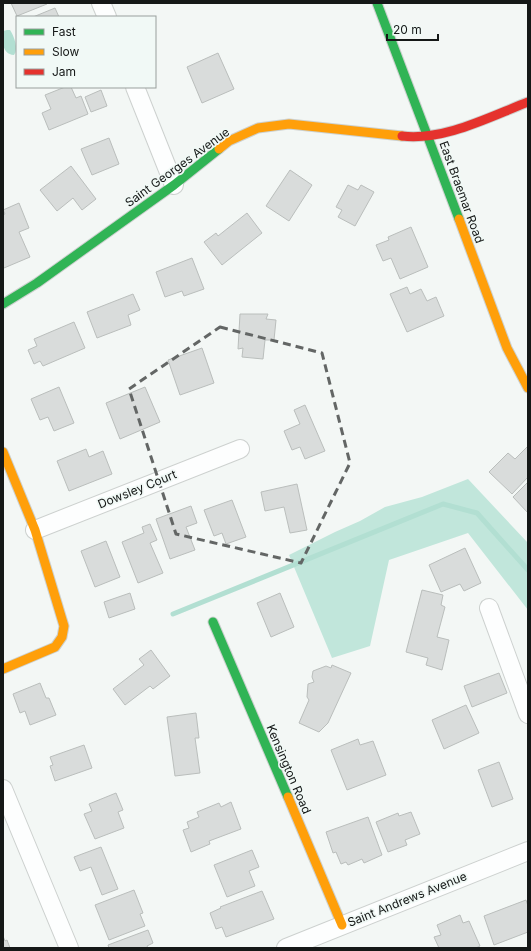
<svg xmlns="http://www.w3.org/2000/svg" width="531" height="951" font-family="Inter,sans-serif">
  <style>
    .forest { fill: #c1e6db }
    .water { fill: #b2dfd2 }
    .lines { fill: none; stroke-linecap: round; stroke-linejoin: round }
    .stream { stroke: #b2dfd2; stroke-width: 5 }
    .building { fill: #d9dcdb; stroke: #babebc }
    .street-casing { stroke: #cdd1cf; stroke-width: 20 }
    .fast-casing { stroke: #cdd1cf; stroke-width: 11 }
    .slow-casing { stroke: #cdd1cf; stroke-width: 11 }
    .jam-casing { stroke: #cdd1cf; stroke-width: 11 }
    .street { stroke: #fdfefe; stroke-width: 18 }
    .fast { stroke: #30b455; stroke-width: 9 }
    .slow { stroke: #ff9f0a; stroke-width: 9 }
    .jam { stroke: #e5322d; stroke-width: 9 }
    .marked { fill: none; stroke: #636665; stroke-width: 3; stroke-dasharray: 8 5; stroke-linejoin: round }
    .labels { text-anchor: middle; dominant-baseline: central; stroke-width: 3.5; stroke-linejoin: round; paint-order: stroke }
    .street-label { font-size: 12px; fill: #151817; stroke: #f1f9f6 }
  </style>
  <rect width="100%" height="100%" fill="#f3f7f5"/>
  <path class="forest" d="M468,479l60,64v67l-60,-77 -79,27 -19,86 -38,12 -43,-103 46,-23 25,-11 25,-14 37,-10z"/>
  <path class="water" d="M7,30h3c4,6 9,19 4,25 -13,-1 -11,-15 -11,-24z"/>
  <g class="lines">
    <path class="stream" d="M173,614l270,-110 34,9 51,57"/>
  </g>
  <g class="building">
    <path d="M11,3h36v1l-30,12z"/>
    <path d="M55,8l4,9h-26z"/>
    <path d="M218,53l16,36 -32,14 -15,-36z"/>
    <path d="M65,87h6l5,11 5,-2 7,18 -39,16 -7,-17 9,-4 -6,-14z"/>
    <path d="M101,90l6,16 -16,6 -6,-15z"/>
    <path d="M109,138l10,26 -27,11 -11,-26z"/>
    <path d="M71,166l25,33 -14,11 -9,-12 -16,13 -17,-21z"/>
    <path d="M290,170l22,15 -23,36 -23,-15z"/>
    <path d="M348,185l10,5 3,-5 13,7 -19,34 -17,-9 4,-7 -6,-3z"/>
    <path d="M19,203l10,25 -10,4 11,25 -26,11 -1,-3v-50l2,-1 -2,-4z"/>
    <path d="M247,213l15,20 -40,32 -18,-23 12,-9 2,3z"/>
    <path d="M411,227l17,40 -28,12 -9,-21 -8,3 -7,-16 13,-5 -1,-3z"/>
    <path d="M192,258l12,31 -20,7 -2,-5 -17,6 -9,-25z"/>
    <path d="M407,287l3,7 11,-5 6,12 9,-4 8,19 -37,16 -17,-38z"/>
    <path d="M133,294l7,16 -12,5 3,10 -34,13 -10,-26z"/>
    <path d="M240,314h28l-2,5 10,1 -2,20h-9l-2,19 -21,-2 1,-9 -5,1z"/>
    <path d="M74,322l11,26 -42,18 -3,-5 -6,3 -6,-14 9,-4 -3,-7z"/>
    <path d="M202,348l12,35 -34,12 -12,-35z"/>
    <path d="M59,387l15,36 -20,8 -6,-14 -8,3 -9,-21z"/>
    <path d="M145,387l15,35 -40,17 -14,-36z"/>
    <path d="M305,405l20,46 -20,8 -5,-12 -8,3 -8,-19 16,-7 -6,-14z"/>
    <path d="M528,446v31l-16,17 -23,-22 19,-19 7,6z"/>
    <path d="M86,449l3,8 14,-6 9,23 -43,17 -12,-30z"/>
    <path d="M528,482v31l-15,-16z"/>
    <path d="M297,484l10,46 -17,3 -6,-26 -19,4 -4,-19z"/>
    <path d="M232,500l14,37 -20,7 -4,-11 -8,3 -10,-26z"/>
    <path d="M191,506l6,17 -11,4 9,23 -25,9 -14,-40z"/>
    <path d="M150,524l7,16 -7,3 13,30 -25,10 -16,-41 22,-9 -2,-6z"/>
    <path d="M106,541l14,36 -25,10 -14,-36z"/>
    <path d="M465,548l16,35 -17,8 -4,-7 -19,8 -12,-27z"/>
    <path d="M422,590l21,5 -2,10 4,2 -8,30 12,3 -7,30 -16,-5 2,-7 -22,-6z"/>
    <path d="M130,593l5,16 -26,9 -5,-16z"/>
    <path d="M280,593l14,34 -23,10 -14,-34z"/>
    <path d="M151,650l19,26 -17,13 -3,-3 -25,19 -12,-16 31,-24 -5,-6z"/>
    <path d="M332,665l19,8 -23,50 -9,9 -20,-9 10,-23 -2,-3 1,-13 6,-2 -2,-5 1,-6 13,-5 5,2z"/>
    <path d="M499,673l8,20 -35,14 -8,-21z"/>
    <path d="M40,683l6,15h3l7,17 -26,10 -5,-14 -5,2 -7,-19z"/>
    <path d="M466,705l13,28 -35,16 -12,-29z"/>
    <path d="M196,713l3,25h-4l5,35 -25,3 -8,-59z"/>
    <path d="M358,739l2,6 13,-4 13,34 -39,15 -16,-40z"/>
    <path d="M84,745l8,23 -37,13 -5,-15 3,-1 -3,-8z"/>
    <path d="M499,762l14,37 -21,8 -14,-37z"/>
    <path d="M116,793l7,17 -5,2 6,16 -29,11 -11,-25 8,-3 -3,-7z"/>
    <path d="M231,802l10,27 -32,12 1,3 -19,8 -8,-22 6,-2 -2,-6 12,-5 -2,-5 22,-9 2,4z"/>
    <path d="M411,812l9,22 -15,6 2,5 -19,7 -12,-30 22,-9 1,3z"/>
    <path d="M368,817l14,38 -18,8 -2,-4 -14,6 -2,-3 -5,2 -5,-12 -3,1 -7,-21z"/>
    <path d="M101,847l17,42 -16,6 -11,-28 -11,4 -6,-14z"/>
    <path d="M252,850l7,17 -10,4 6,15 -28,11 -13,-32z"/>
    <path d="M134,890l9,23 -3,1 5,12 -36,14 -14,-35z"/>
    <path d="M262,891l12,28 -48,18 -4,-10 -6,2 -6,-16 11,-5 -1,-1z"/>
    <path d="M526,900l2,6v26l-34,13 -10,-29z"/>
    <path d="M460,915l3,8 6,-2 11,25 -4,2h-37l-5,-11 7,-2 -4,-10z"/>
    <path d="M148,930l5,13 -6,3 1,2h-39l-1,-3z"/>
    <path d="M3,936l2,5 2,-1 3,8h-7z"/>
  </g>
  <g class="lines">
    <defs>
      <g id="street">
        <path d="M101,3l6,14"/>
        <path d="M135,87l39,98"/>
        <path d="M35,530l205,-81"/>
        <path d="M489,608l39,106"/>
        <path d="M3,789l66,159"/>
        <path d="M286,948l242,-97"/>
      </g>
      <g id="fast">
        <path d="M377,3l82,216"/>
        <path d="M3,304l34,-21 137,-98 45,-36"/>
        <path d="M213,622l75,175"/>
      </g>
      <g id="slow">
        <path d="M219,149l10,-8 29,-13 31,-4 113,12"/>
        <path d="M459,219l48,129 21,40"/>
        <path d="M3,452l32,78 29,96 -2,11 -7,10 -52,22"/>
        <path d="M288,797l54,128"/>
      </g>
      <path id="jam" d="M402,136c42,5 87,-19 126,-34"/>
    </defs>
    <use href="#street" class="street-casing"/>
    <use href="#fast" class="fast-casing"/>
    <use href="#slow" class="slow-casing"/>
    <use href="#jam" class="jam-casing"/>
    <use href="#street" class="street"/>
    <use href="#fast" class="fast"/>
    <use href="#slow" class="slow"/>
    <use href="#jam" class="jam"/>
  </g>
  <path class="marked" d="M220,327l102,26 28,110 -49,100 -125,-29 -47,-145z"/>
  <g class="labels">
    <g class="street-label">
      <text transform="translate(177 167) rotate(-36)">Saint Georges Avenue</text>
      <text transform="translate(462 192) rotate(70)">East Braemar Road</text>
      <text transform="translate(137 489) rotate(-22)">Dowsley Court</text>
      <text transform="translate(289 769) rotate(67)">Kensington Road</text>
      <text transform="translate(407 899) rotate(-22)">Saint Andrews Avenue</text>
    </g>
  </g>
  <rect width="531" height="951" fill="none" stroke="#151817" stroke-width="8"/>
  <rect x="16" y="16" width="140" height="72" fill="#f1f9f6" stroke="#999f9d"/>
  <rect x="24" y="29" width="20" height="6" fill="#30b455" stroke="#999f9d"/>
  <text x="52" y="36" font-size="12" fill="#151817">Fast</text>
  <rect x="24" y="49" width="20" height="6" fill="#ff9f0a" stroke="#999f9d"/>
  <text x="52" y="56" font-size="12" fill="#151817">Slow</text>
  <rect x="24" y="69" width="20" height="6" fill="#e5322d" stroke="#999f9d"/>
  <text x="52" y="76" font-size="12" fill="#151817">Jam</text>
  <path d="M387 34v6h51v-6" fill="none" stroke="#151817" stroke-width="2"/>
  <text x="393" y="34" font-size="12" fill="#151817" stroke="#f1f9f6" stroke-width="3" paint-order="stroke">20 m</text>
</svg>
